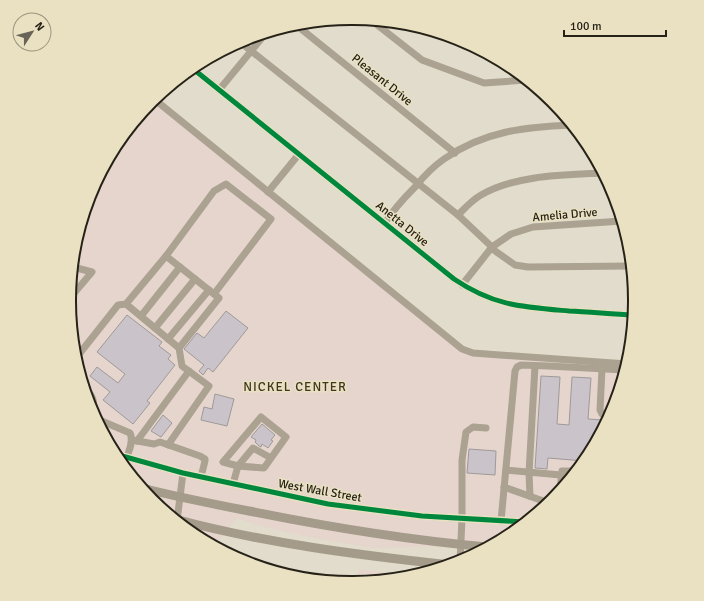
<svg xmlns="http://www.w3.org/2000/svg" width="704" height="601" font-family="Signika,sans-serif">
  <style>
    .commercial { fill: #e6d5cd }
    .building { fill: #cac4ca; stroke: #9e9a98 }
    .lines { fill: none; stroke-linecap: round; stroke-linejoin: round }
    .minor { stroke: #aba292; stroke-width: 7 }
    .major { stroke: #a59b8a; stroke-width: 9 }
    .cycleway-casing { stroke: #eae1c2; stroke-width: 8 }
    .cycleway { stroke: #00873e; stroke-width: 5 }
    .labels { text-anchor: middle; dominant-baseline: central; stroke-width: 3; stroke-linejoin: round; paint-order: stroke }
    .street-label { font-size: 12px; fill: #262217; stroke: #eae1c2 }
    .neighbourhood-label { font-size: 13px; letter-spacing: 1px; fill: #3e361d; stroke: #eae1c2 }
    .rim { fill: none; stroke: #262217; stroke-width: 2 }
  </style>
  <rect width="100%" height="100%" fill="#e1dccb"/>
  <g class="commercial">
    <path d="M153,100l313,253 160,12 -13,44 -26,49 -35,42 -43,36 -19,9 -117,3 -70,-12 -46,-11 -20,-7 -23,28 -19,-11 -43,-35 -35,-43 -26,-49 -16,-53 -5,-55 5,-55 16,-53 26,-49z"/>
    <path d="M359,569l50,7h3l-56,7z"/>
  </g>
  <g class="building">
    <path d="M226,311l22,17 -35,44 -5,-4 -5,7 -4,-4 5,-6 -20,-16 13,-16 7,5z"/>
    <path d="M127,315l35,27 -3,4 12,9 -3,4 7,6 -28,36 3,2 -17,21 -30,-24 7,-8 -20,-16 7,-9 21,16 7,-9 -28,-22z"/>
    <path d="M541,376l19,1 -3,47 12,1 3,-48 19,1 -3,41 16,1v6l-20,35 -36,-3 -1,11 -12,-1z"/>
    <path d="M215,394l19,5 -7,27 -26,-6 3,-13 8,2z"/>
    <path d="M163,415l9,8 -11,14 -10,-6z"/>
    <path d="M262,424l13,11 -4,5 2,1 -5,7 -6,-4 -1,3 -2,-1 -4,-4 1,-2 -5,-3z"/>
    <path d="M469,449l27,2 -1,24 -28,-2z"/>
  </g>
  <g class="lines">
    <g class="minor">
      <path d="M371,20l51,40 62,23 42,-3"/>
      <path d="M295,24l160,129"/>
      <path d="M240,42l218,173 34,32"/>
      <path d="M192,68l262,211c40,27 68,28 115,32 21,1 43,3 64,4"/>
      <path d="M219,90l47,-57"/>
      <path d="M154,99l308,250 11,4 154,11"/>
      <path d="M268,192l31,-38"/>
      <path d="M458,215c7,-7 14,-15 23,-20 34,-20 83,-20 122,-22"/>
      <path d="M385,223c8,-13 20,-26 31,-37 8,-10 18,-20 28,-27 40,-28 81,-32 128,-34"/>
      <path d="M491,248l24,17 13,2 103,-1"/>
      <path d="M166,256l48,-65 12,-7 45,35 -57,75"/>
      <path d="M462,285l30,-38 19,-13 22,-7 89,-6"/>
      <path d="M70,298l22,-26 -19,-5"/>
      <path d="M141,316l39,-49"/>
      <path d="M155,328l40,-49"/>
      <path d="M168,339l41,-49"/>
      <path d="M76,358l42,-53 8,-1 40,-48 53,42 -40,50 -53,-44"/>
      <path d="M602,369l-2,41 2,4 5,2 1,2"/>
      <path d="M84,387c9,8 11,14 9,25"/>
      <path d="M97,419l33,14c4,8 -1,17 -3,24"/>
      <path d="M132,440l22,4 6,-2 40,14 5,3v2l-4,16"/>
      <path d="M137,441l52,-70"/>
      <path d="M168,445l41,-59 -27,-20 -3,-18"/>
      <path d="M115,454l68,19 145,31 94,12 103,6"/>
      <path d="M506,470l55,5"/>
      <path d="M233,484l5,-18 26,2 22,-31 -25,-20 -38,45 15,4 15,-18 18,10"/>
      <path d="M504,487l45,16"/>
      <path d="M560,490l2,-19h14"/>
      <path d="M530,496l-1,-23 6,-107"/>
      <path d="M178,520l11,10"/>
      <path d="M177,521l6,-48"/>
      <path d="M501,521l14,-150 2,-4 4,-2 27,1 77,4"/>
      <path d="M460,562l2,-44v-58l4,-28 7,-5 13,1"/>
    </g>
    <g class="major">
      <path d="M142,488c35,9 71,16 107,23 79,16 159,29 238,36"/>
      <path d="M175,519c89,24 183,36 275,46"/>
    </g>
    <defs>
      <g id="cycleway">
        <path d="M192,68l262,211c40,27 68,28 115,32 21,1 43,3 64,4"/>
        <path d="M115,454l68,19 145,31 94,12 103,6"/>
      </g>
    </defs>
    <use href="#cycleway" class="cycleway-casing"/>
    <use href="#cycleway" class="cycleway"/>
  </g>
  <g class="labels">
    <g class="street-label">
      <text transform="translate(382 80) rotate(39)">Pleasant Drive</text>
      <text transform="translate(565 215) rotate(-5)">Amelia Drive</text>
      <text transform="translate(402 224) rotate(39)">Anetta Drive</text>
      <text transform="translate(320 491) rotate(10)">West Wall Street</text>
    </g>
    <g class="neighbourhood-label">
      <text x="295" y="387">NICKEL CENTER</text>
    </g>
  </g>
  <path d="M0 0H704V601H0ZM351 25H353A275 275 0 0 1 628 300V301A275 275 0 0 1 353 576H351A275 275 0 0 1 76 301V300A275 275 0 0 1 351 25Z" fill="#eae1c2" fill-rule="evenodd"/>
  <path class="rim" d="M351 25H353A275 275 0 0 1 628 300V301A275 275 0 0 1 353 576H351A275 275 0 0 1 76 301V300A275 275 0 0 1 351 25Z"/>
  <g transform="translate(32 32) rotate(54)"><circle r="19" fill="#eae1c2" stroke="#9c957e"/>
  <path d="M0-3L7 15L0 10L-7 15Z" fill="#676356"/>
  <text y="-6" font-size="11" font-weight="bold" text-anchor="middle" fill="#262217">N</text>
  </g>
  <path d="M564 30v6h102v-6" fill="none" stroke="#262217" stroke-width="2"/>
  <text x="570" y="30" font-size="12" fill="#262217" stroke="#eae1c2" stroke-width="3" paint-order="stroke">100 m</text>
</svg>
